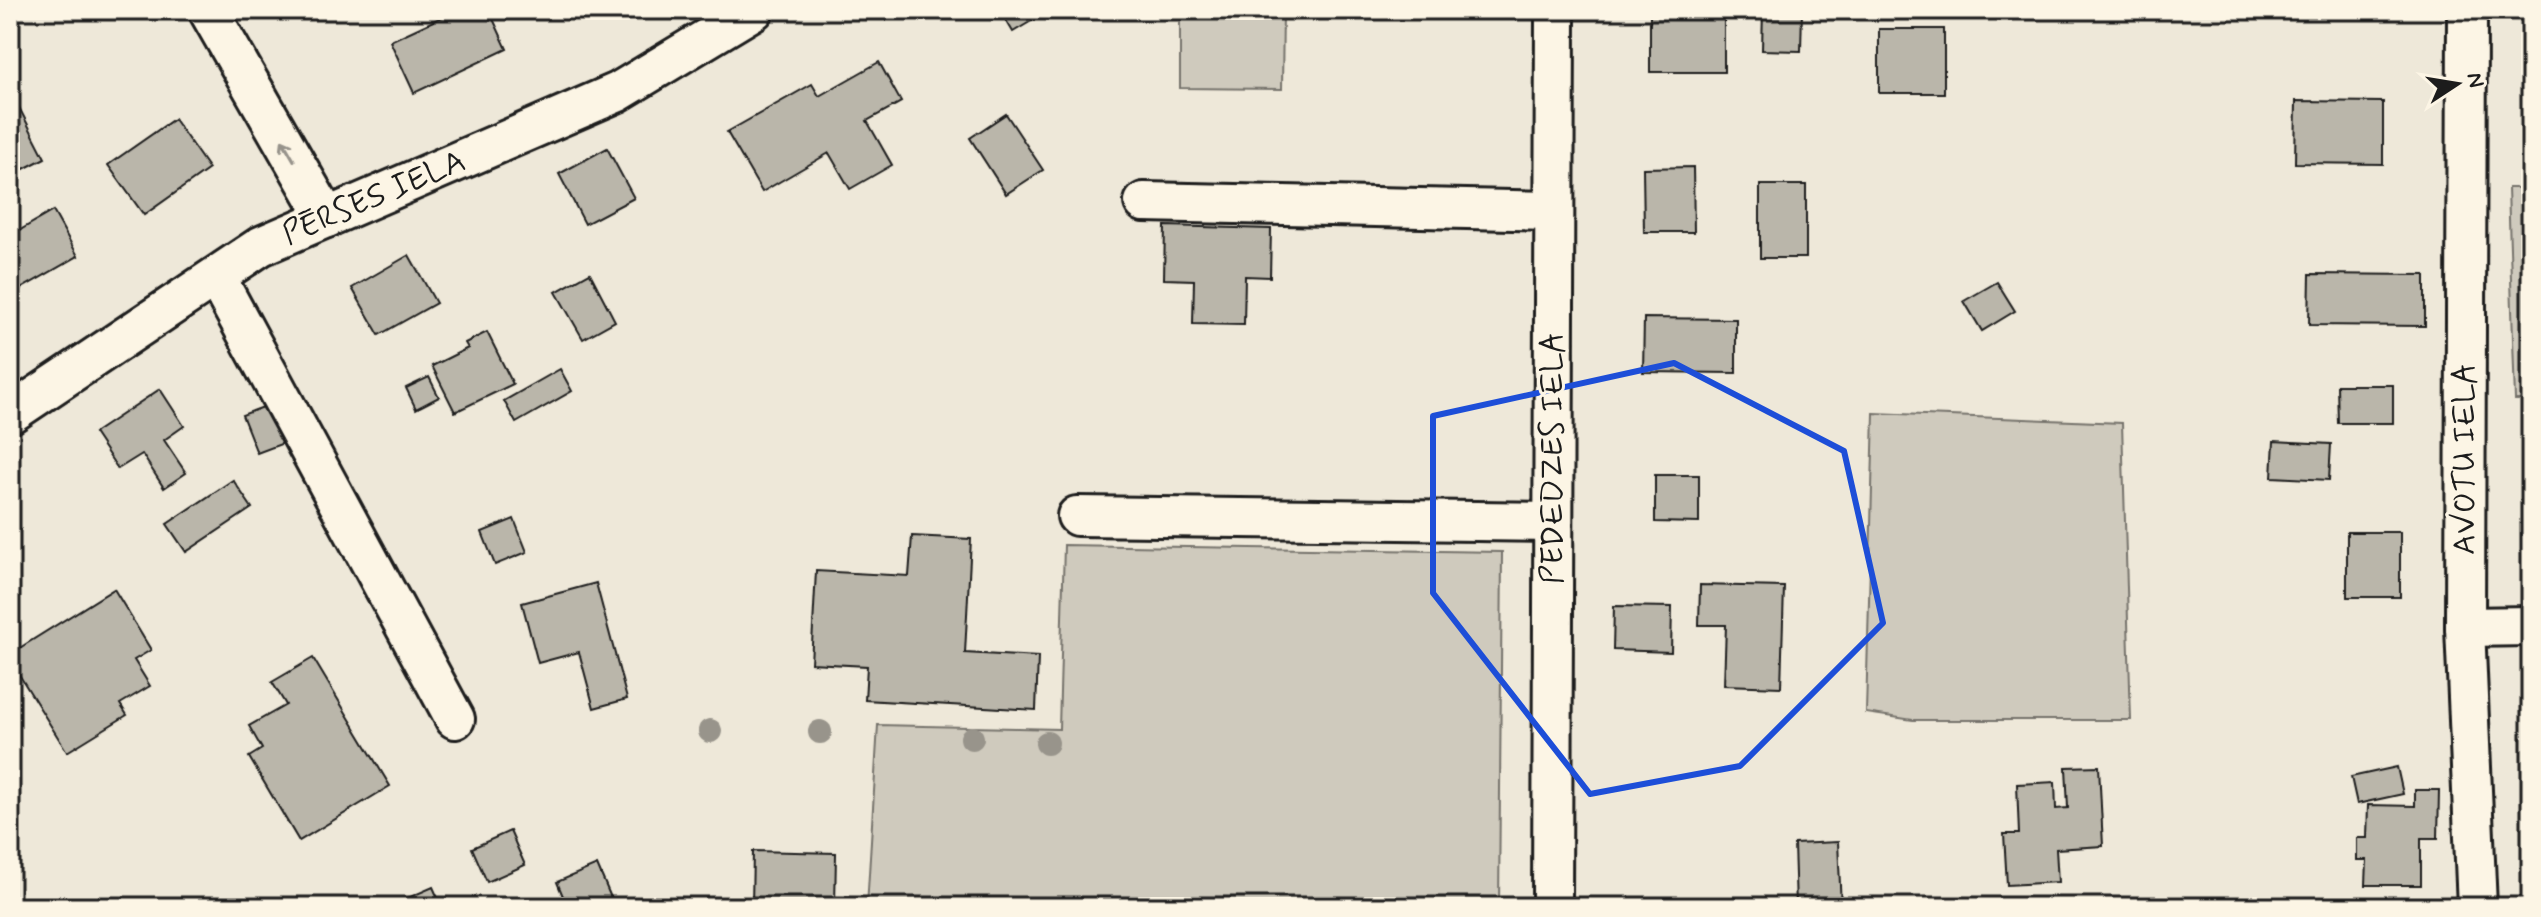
<svg xmlns="http://www.w3.org/2000/svg" width="2541" height="917" font-family="Mynerve,sans-serif">
  <style>
    .green { fill: #cfcabd; stroke: #76736c; stroke-width: 2 }
    .building { fill: #bab6aa; stroke: #1c1c1c; stroke-width: 2 }
    .lines { fill: none; stroke-linecap: round; stroke-linejoin: round }
    .minor-casing { stroke: #1c1c1c; stroke-width: 44 }
    .minor { stroke: #fcf5e5; stroke-width: 38 }
    .tree { fill: #98948b }
    .oneway { stroke: #97938b }
    .marked { fill: none; stroke: #1d4ed8; stroke-width: 6; stroke-linejoin: round }
    .labels { text-anchor: middle; dominant-baseline: central; stroke-width: 6; stroke-linejoin: round; paint-order: stroke }
    .street-label { font-size: 32px; fill: #1c1c1c; stroke: #fcf5e5 }
  </style>
  <rect width="100%" height="100%" fill="#eee8d9"/>
  <filter id="ink" filterUnits="userSpaceOnUse"><feTurbulence type="fractalNoise" baseFrequency=".0125" numOctaves="2"/><feDisplacementMap in="SourceGraphic" scale="16" xChannelSelector="R" yChannelSelector="G"/><feConvolveMatrix kernelMatrix="1 2 1 2 8 2 1 2 1" color-interpolation-filters="sRGB"/></filter>
  <g filter="url(#ink)">
    <g class="green">
      <path d="M1180,10h103l-1,79 -102,-1z"/>
      <path d="M2508,188h23v212h-16z"/>
      <path d="M1874,413l248,10 9,297h-218l-47,-7z"/>
      <path d="M1064,545l438,7 -3,355h-632l11,-182 181,4z"/>
    </g>
    <g class="building">
      <path d="M457,10h32l18,39 -93,44 -24,-52z"/>
      <path d="M1000,10h50l-37,22z"/>
      <path d="M1763,10h39l-1,41 -39,-1z"/>
      <rect x="1650" y="14" width="74" height="58"/>
      <rect x="1879" y="29" width="65" height="64"/>
      <path d="M879,62l22,40 -34,19 25,44 -42,24 -21,-36 -67,39 -35,-60 85,-48 7,12z"/>
      <path d="M10,90l35,68 -35,18z"/>
      <path d="M2296,101l87,1v62l-88,-1z"/>
      <path d="M1006,114l37,56 -37,24 -36,-56z"/>
      <path d="M174,119l35,50 -65,46 -36,-50z"/>
      <path d="M607,148l27,50 -49,26 -26,-50z"/>
      <path d="M1693,167l1,65h-50l-1,-64z"/>
      <rect x="1760" y="185" width="46" height="73"/>
      <path d="M53,211l25,45 -68,39v-59z"/>
      <path d="M1165,226l106,3 -1,48 -25,-1 -1,49 -51,-1 1,-44 -30,-1z"/>
      <path d="M409,255l27,48 -57,32 -27,-47z"/>
      <path d="M590,273l25,48 -32,18 -27,-47z"/>
      <path d="M2310,274l115,1v51l-116,-1z"/>
      <path d="M1997,282l18,29 -33,20 -18,-30z"/>
      <path d="M1644,318l92,1v54l-93,-1z"/>
      <path d="M487,332l26,52 -58,28 -23,-46 36,-18 -3,-5z"/>
      <path d="M560,369l12,22 -56,32 -12,-22z"/>
      <path d="M429,377l10,20 -23,12 -10,-21z"/>
      <path d="M2337,385h56v38h-55z"/>
      <path d="M160,389l24,37 -20,14 22,33 -22,15 -22,-34 -24,15 -24,-36z"/>
      <path d="M2527,402h4v24l-3,1z"/>
      <path d="M274,403l15,38 -32,12 -15,-38z"/>
      <path d="M2274,441l57,3 -2,36 -57,-3z"/>
      <path d="M1655,475h44v48l-44,-1z"/>
      <path d="M233,480l19,28 -66,44 -19,-28z"/>
      <path d="M514,519l13,33 -32,13 -13,-33z"/>
      <rect x="2347" y="532" width="53" height="65"/>
      <path d="M912,536l59,3 -6,114 73,4 -2,53 -171,-10 2,-34 -56,-3 5,-92 93,5z"/>
      <path d="M596,583l31,116 -33,9 -15,-56 -41,11 -16,-60z"/>
      <path d="M1700,585l84,2 -3,100 -57,-2 2,-60h-27z"/>
      <path d="M114,589l37,61 -17,10 16,26 -30,18 7,11 -60,37 -57,-92v-6z"/>
      <path d="M1614,606l58,1 -1,45 -58,-2z"/>
      <path d="M313,658l77,128 -91,55 -50,-84 13,-8 -13,-23 37,-21 -14,-23z"/>
      <path d="M2099,766l4,80 -47,3 2,33 -51,3 -3,-51h15l-2,-50 38,-2 1,27 12,-1 -2,-41z"/>
      <path d="M2397,767l6,27 -46,10 -6,-27z"/>
      <path d="M2415,790h24l-1,48h-17v47h-55l1,-25h-10v-22h10l1,-33 47,1z"/>
      <path d="M510,831l15,34 -38,17 -15,-34z"/>
      <path d="M1838,842l3,65h-45l-2,-63z"/>
      <path d="M753,851l83,2 -1,54h-83z"/>
      <path d="M597,865l18,42h-63l13,-6 -8,-19z"/>
      <path d="M433,887l9,20h-55z"/>
    </g>
    <g class="lines">
      <defs>
        <g id="minor">
          <path d="M208,10l119,208"/>
          <path d="M2467,10l-2,617 12,280"/>
          <path d="M1144,202l409,9"/>
          <path d="M216,277l239,442"/>
          <path d="M10,414l251,-168 357,-154 136,-82"/>
          <path d="M1077,516l476,6"/>
          <path d="M2465,627l66,-1"/>
          <path d="M1552,907l3,-897"/>
        </g>
      </defs>
      <use href="#minor" class="minor-casing"/>
      <use href="#minor" class="minor"/>
    </g>
    <g class="tree">
      <circle cx="710" cy="731" r="12"/>
      <circle cx="820" cy="732" r="12"/>
      <circle cx="972" cy="738" r="12"/>
      <circle cx="1047" cy="743" r="12"/>
    </g>
    <defs><path id="oneway-shaft" d="M-6 0H5M1.5-3L5.5 0L1.5 3" fill="none" stroke-width="1.6" stroke-linecap="round" stroke-linejoin="round" transform="scale(2)"/></defs>
    <use class="oneway" href="#oneway-shaft" transform="translate(288 150) rotate(-120)"/>
  </g>
  <path class="marked" d="M1674,363l170,88 39,172 -143,143 -150,28 -157,-201v-177z"/>
  <g class="labels">
    <g class="street-label">
      <text transform="translate(374 198) rotate(-23)">PĒRSES IELA</text>
      <text transform="translate(1553 458) rotate(-90)">PEDEDZES IELA</text>
      <text transform="translate(2465 459) rotate(-90)">AVOTU IELA</text>
    </g>
  </g>
  <rect width="2541" height="917" fill="none" stroke="#fcf5e5" stroke-width="40"/>
  <rect x="20" y="20" width="2501" height="877" fill="none" stroke="#1c1c1c" stroke-width="3" filter="url(#ink)"/>
  <g transform="translate(2457 84) rotate(78)" stroke="#fcf5e5" stroke-width="6" paint-order="stroke">
  <path d="M0-6L14 30L0 20L-14 30Z" fill="#1c1c1c"/>
  <text y="-12" font-size="22" font-weight="bold" text-anchor="middle" fill="#1c1c1c">N</text>
  </g>
</svg>
